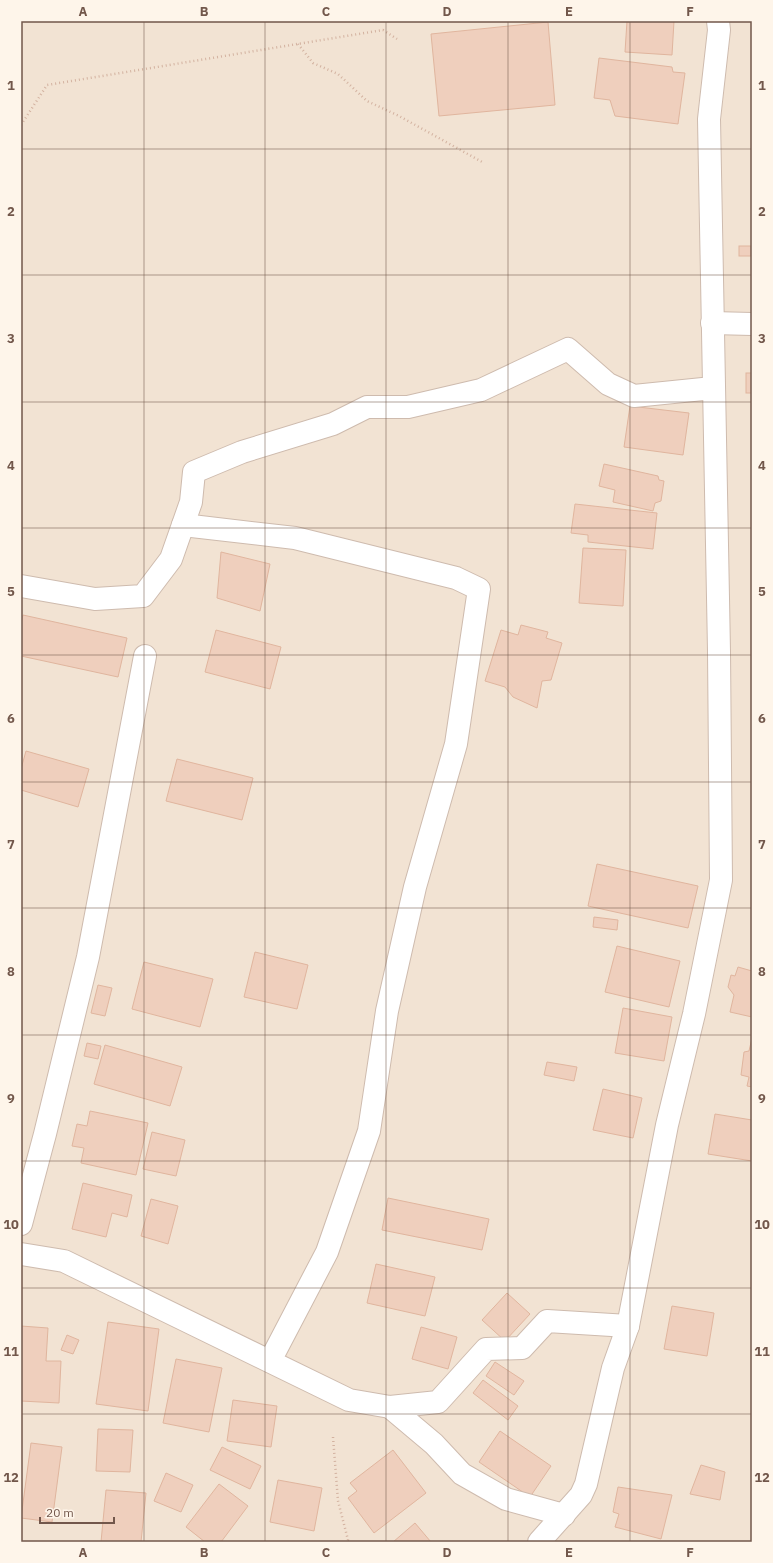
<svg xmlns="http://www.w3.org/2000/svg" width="773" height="1563" font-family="'IBM Plex Sans',sans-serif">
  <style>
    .residential { fill: #f2e3d3 }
    .building { fill: #efcfbd; stroke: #e0b59e }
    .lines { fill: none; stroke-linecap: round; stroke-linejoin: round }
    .minor-casing { stroke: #cebbae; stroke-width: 24 }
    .path { stroke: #d3b2a0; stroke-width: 2.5; stroke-dasharray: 1 3; stroke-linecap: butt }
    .minor { stroke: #fff; stroke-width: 22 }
    .grid { fill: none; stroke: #72574b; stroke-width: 1; stroke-opacity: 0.55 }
    .neatline { fill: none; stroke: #72574b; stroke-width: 1.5 }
    .grid-label { font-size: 13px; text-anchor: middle; font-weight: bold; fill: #72574b }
  </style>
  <rect width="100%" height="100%" fill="#fbf1e4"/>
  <rect class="residential" x="21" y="21" width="731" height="1521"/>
  <g class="building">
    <path d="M627,21h47l-2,34 -47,-3z"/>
    <path d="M548,22l7,83 -116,11 -8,-82z"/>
    <path d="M599,58l73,9 1,5 12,1 -7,51 -63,-8 -5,-16 -16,-2z"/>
    <rect x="739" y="246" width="12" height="10"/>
    <rect x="746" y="373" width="6" height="20"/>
    <path d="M630,406l59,7 -6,42 -59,-8z"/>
    <path d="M604,464l54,12 1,4 5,1 -3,20 -6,2 -2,8 -40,-9 2,-12 -16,-4z"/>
    <path d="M575,504l82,9 -4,36 -65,-7v-7l-17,-2z"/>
    <path d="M583,548l43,2 -3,56 -44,-3z"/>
    <path d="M221,552l49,12 -10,47 -43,-13z"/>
    <path d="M23,615l104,23 -9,39 -97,-21v-33z"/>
    <path d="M521,625l27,7 -2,6 16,5 -11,37 -9,1 -5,27 -24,-11 -8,-10 -20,-6 16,-51 17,5z"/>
    <path d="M216,630l65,17 -11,42 -65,-17z"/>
    <path d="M26,751l63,18 -11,38 -57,-17v-21z"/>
    <path d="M177,759l76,19 -11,42 -76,-19z"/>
    <path d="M597,864l101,22 -10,42 -100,-22z"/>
    <path d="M594,917l24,3 -1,10 -24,-3z"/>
    <path d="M617,946l63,15 -11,46 -64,-15z"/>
    <path d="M255,952l53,13 -11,44 -53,-12z"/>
    <path d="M144,962l69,17 -13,48 -68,-18z"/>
    <path d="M738,967l14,4v46l-22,-5 4,-17 -6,-8 3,-12 4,1z"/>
    <path d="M98,985l14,3 -7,28 -14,-3z"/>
    <path d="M623,1008l49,9 -8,44 -49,-8z"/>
    <path d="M752,1038v49l-5,-1 2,-9 -8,-2 3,-23 5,-1z"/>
    <path d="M87,1043l14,3 -3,13 -14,-3z"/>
    <path d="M105,1045l77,22 -12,39 -76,-22z"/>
    <path d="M547,1062l30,5 -3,14 -30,-6z"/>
    <path d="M603,1089l39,9 -9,40 -40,-8z"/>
    <path d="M90,1111l58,12 -12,52 -55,-12 3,-15 -12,-2 5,-22 10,2z"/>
    <path d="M715,1114l37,6v41l-44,-7z"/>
    <path d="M152,1132l33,8 -9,36 -33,-7z"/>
    <path d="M83,1183l49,12 -5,22 -15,-4 -6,24 -34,-8z"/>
    <path d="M388,1198l101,21 -7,31 -100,-20z"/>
    <path d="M151,1199l27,7 -10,38 -27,-8z"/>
    <path d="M376,1264l59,13 -10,39 -58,-13z"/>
    <path d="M507,1293l23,21 -25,27 -23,-21z"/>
    <path d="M672,1306l42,7 -7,43 -43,-7z"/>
    <path d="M108,1322l51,7 -11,82 -52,-7z"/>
    <path d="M21,1326l27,2 -2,33h15l-2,42 -38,-2z"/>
    <path d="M421,1327l36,10 -9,32 -36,-10z"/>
    <path d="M67,1335l12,5 -6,14 -12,-4z"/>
    <path d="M176,1359l46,9 -13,64 -46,-9z"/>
    <path d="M495,1362l29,19 -10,14 -28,-19z"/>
    <path d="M483,1380l35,26 -10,14 -35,-27z"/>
    <path d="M233,1400l44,6 -6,41 -44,-6z"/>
    <path d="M98,1429l35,1 -3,42 -34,-1z"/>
    <path d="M500,1431l51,35 -21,31 -51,-35z"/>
    <path d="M31,1443l31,4 -10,75 -31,-4z"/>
    <path d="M222,1447l39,19 -11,23 -40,-19z"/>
    <path d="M393,1450l33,43 -52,40 -26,-35 9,-7 -7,-8z"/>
    <path d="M701,1465l24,7 -5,28 -30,-6z"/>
    <path d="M166,1473l27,12 -12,27 -27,-11z"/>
    <path d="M278,1480l44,8 -8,43 -44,-9z"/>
    <path d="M219,1484l29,22 -27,36h-16l-19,-15z"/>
    <path d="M618,1487l54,8 -11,44 -46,-12 4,-13 -6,-2z"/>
    <path d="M106,1490l40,3 -5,49h-40z"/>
    <path d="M415,1523l16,19h-38l7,-6z"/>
  </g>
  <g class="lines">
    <defs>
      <g id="minor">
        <path d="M712,323l40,1"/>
        <path d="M183,525l112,13 161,40 23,11 -23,155 -41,143 -28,124 -18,120 -42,121 -57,109"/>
        <path d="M21,586l74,13 48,-3 28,-37 20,-57 3,-30 48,-20 91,-28 34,-17h41l73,-17 87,-41 40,35 26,12 69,-7"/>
        <path d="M21,1224l24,-90 43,-177 57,-301"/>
        <path d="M21,1254l43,7 285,139 41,7 48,-5 48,-53 36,-1 25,-27 81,5"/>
        <path d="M390,1407l44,37 28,30 44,25 58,16"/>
        <path d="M539,1542l42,-47 5,-11 27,-116 15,-42 39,-201 27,-111 27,-134 -2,-229 -10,-532 10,-89 -1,-9"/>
      </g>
    </defs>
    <use href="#minor" class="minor-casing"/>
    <g class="path">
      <path d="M298,44l15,19 25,11 29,27 32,15 85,47"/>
      <path d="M21,125l26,-40 336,-55 14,9"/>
      <path d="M333,1437l5,64 10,39 -2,2"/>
    </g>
    <use href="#minor" class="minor"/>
  </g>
  <path class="grid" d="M144,21v1521M265,21v1521M386,21v1521M508,21v1521M630,21v1521M21,149h731M21,275h731M21,402h731M21,528h731M21,655h731M21,782h731M21,908h731M21,1035h731M21,1161h731M21,1288h731M21,1414h731"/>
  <rect width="773" height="1563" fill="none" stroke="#fef5ea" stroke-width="44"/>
  <path d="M40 1517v6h74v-6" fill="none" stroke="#72574b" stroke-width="2"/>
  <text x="46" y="1517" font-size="12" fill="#72574b" stroke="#fef5ea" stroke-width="3" paint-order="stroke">20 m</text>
  <rect x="22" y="22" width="729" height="1519" class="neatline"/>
  <g class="grid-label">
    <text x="83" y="16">A</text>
    <text x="204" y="16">B</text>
    <text x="326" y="16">C</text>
    <text x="447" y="16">D</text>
    <text x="569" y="16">E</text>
    <text x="690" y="16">F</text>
    <text x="11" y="90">1</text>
    <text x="762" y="90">1</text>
    <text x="11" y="216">2</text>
    <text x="762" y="216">2</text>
    <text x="11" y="343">3</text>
    <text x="762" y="343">3</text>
    <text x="11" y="470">4</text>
    <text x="762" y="470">4</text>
    <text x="11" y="596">5</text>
    <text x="762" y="596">5</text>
    <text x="11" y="723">6</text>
    <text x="762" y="723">6</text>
    <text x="11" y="849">7</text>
    <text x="762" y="849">7</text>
    <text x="11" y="976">8</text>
    <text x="762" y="976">8</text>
    <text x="11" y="1103">9</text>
    <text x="762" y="1103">9</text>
    <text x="11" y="1229">10</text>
    <text x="762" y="1229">10</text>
    <text x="11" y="1356">11</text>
    <text x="762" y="1356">11</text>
    <text x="11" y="1482">12</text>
    <text x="762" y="1482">12</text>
    <text x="83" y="1557">A</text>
    <text x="204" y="1557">B</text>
    <text x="326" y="1557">C</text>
    <text x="447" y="1557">D</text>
    <text x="569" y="1557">E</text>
    <text x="690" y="1557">F</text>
  </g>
</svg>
